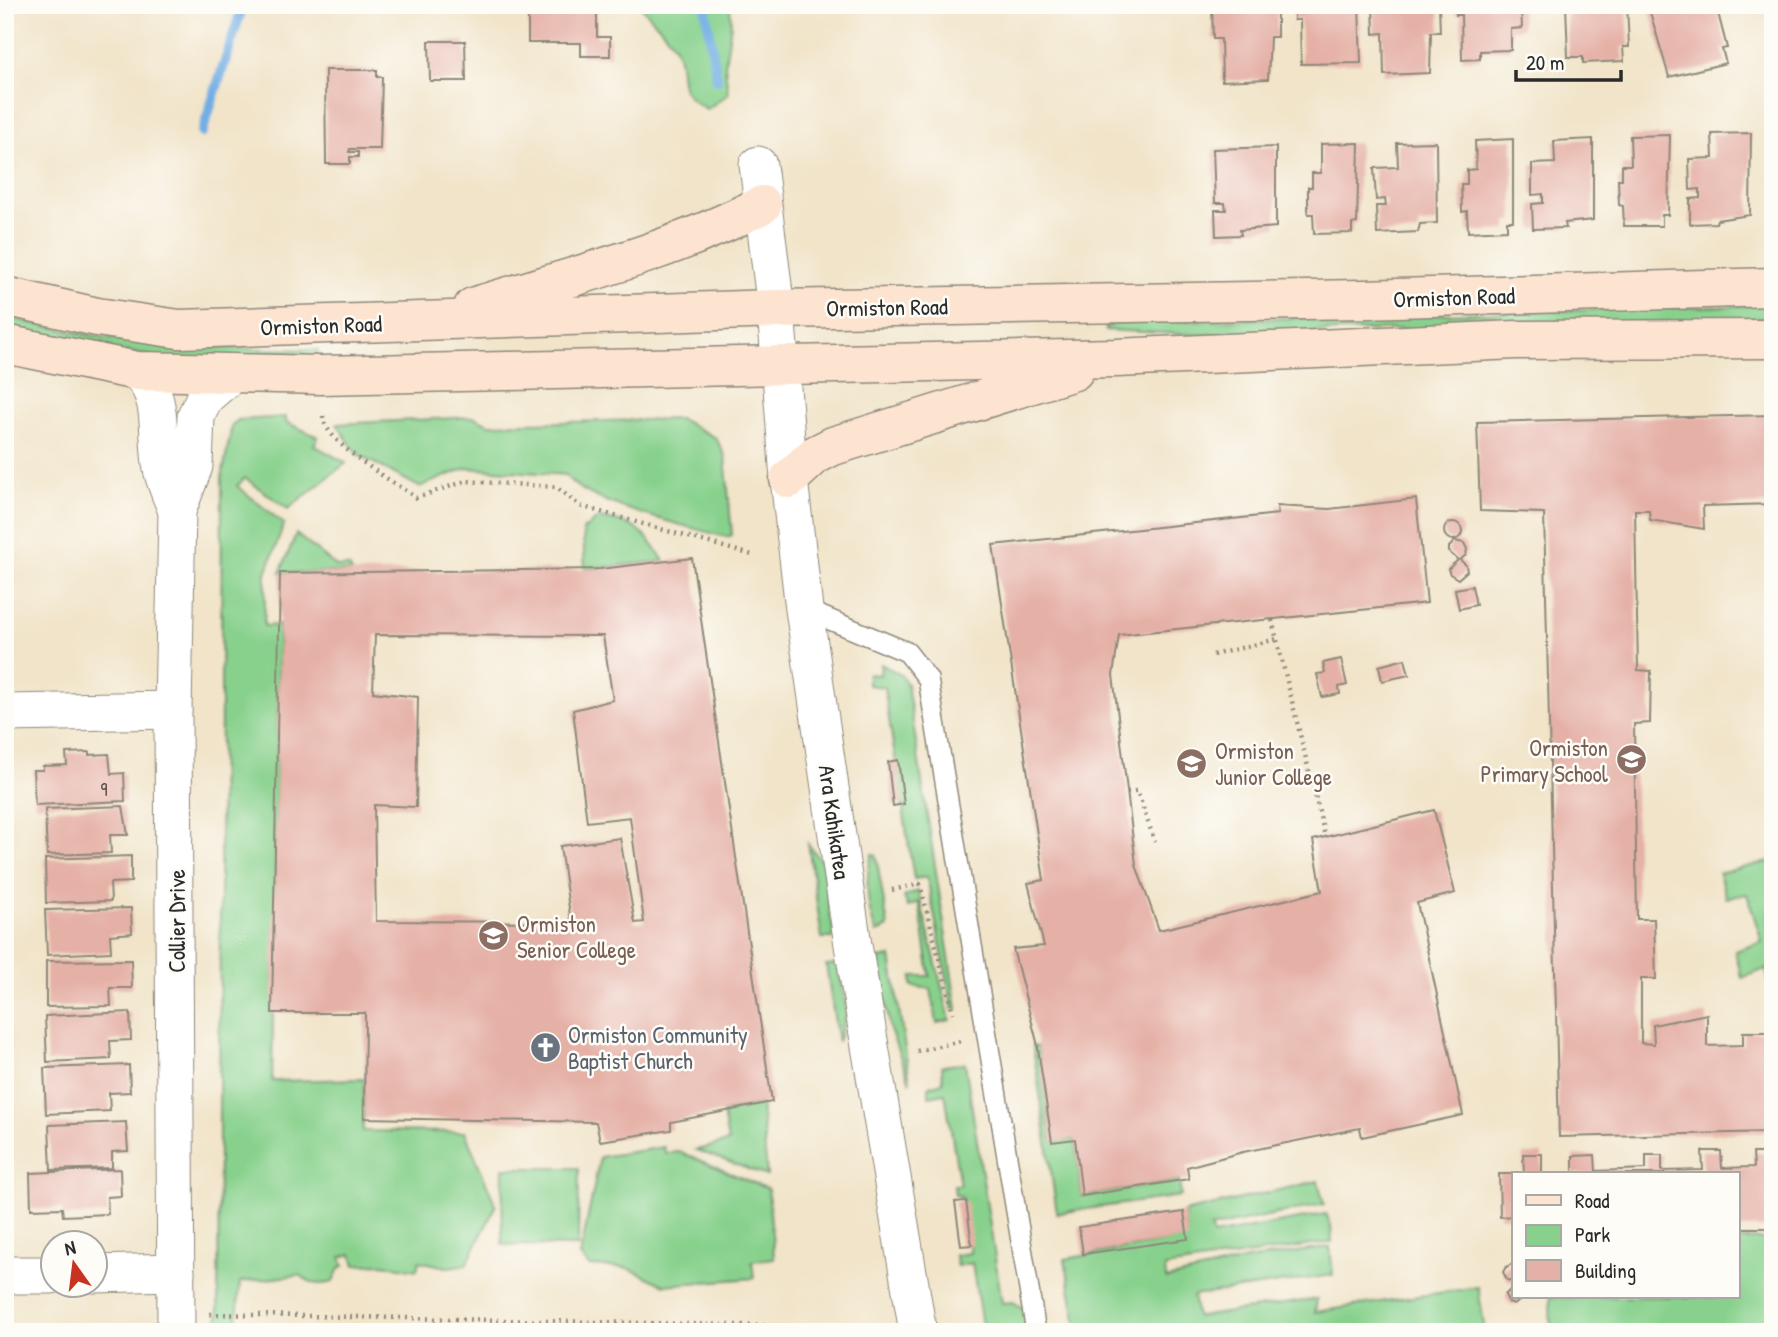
<svg xmlns="http://www.w3.org/2000/svg" width="1778" height="1337" font-family="'Patrick Hand',sans-serif">
  <style>
    .green { fill: #88d18d; stroke: #5a7e5c; stroke-width: 2 }
    .lines { fill: none; stroke-linecap: round; stroke-linejoin: round }
    .stream { stroke: #71aee3; stroke-width: 10 }
    .building { fill: #e5b0a6; fill-rule: evenodd }
    .lane-casing { stroke: #8e887a; stroke-width: 22 }
    .street-casing { stroke: #8e887a; stroke-width: 39 }
    .secondary-casing { stroke: #8e887a; stroke-width: 41 }
    .path { stroke: #8e887a; stroke-width: 4.5; stroke-dasharray: 2 5; stroke-linecap: butt }
    .lane { stroke: #fff; stroke-width: 19 }
    .street { stroke: #fff; stroke-width: 37 }
    .secondary { stroke: #fde4d1; stroke-width: 38 }
    .labels { text-anchor: middle; dominant-baseline: central; stroke-width: 5; stroke-linejoin: round; paint-order: stroke }
    .number-label { font-size: 19px; fill: #5a4c4a }
    .street-label { font-size: 23px; fill: #2b2b2b; stroke: #fdfcf7 }
    .education-label { font-size: 23px; fill: #785e54; stroke: #fdfcf7; text-anchor: start }
    .worship-label { font-size: 23px; fill: #5b616d; stroke: #fdfcf7; text-anchor: start }
  </style>
  <rect width="100%" height="100%" fill="#fdfcf7"/>
  <filter id="ink" filterUnits="userSpaceOnUse"><feTurbulence type="fractalNoise" baseFrequency=".0143" numOctaves="2"/><feDisplacementMap in="SourceGraphic" scale="14" xChannelSelector="R" yChannelSelector="G"/><feConvolveMatrix kernelMatrix="1 2 1 2 8 2 1 2 1" color-interpolation-filters="sRGB"/></filter>
  <filter id="wash" filterUnits="userSpaceOnUse"><feTurbulence type="fractalNoise" baseFrequency=".00686" numOctaves="4" result="noise"/><feDisplacementMap in="SourceGraphic" scale="28" xChannelSelector="R" yChannelSelector="G"/><feGaussianBlur stdDeviation="1.57" result="paint"/><feColorMatrix in="noise" values="0 0 0 0 0 0 0 0 0 0 0 0 0 0 0 0 0 1.4 0 .05"/><feComposite in="paint" operator="in"/></filter>
  <g filter="url(#wash)">
    <rect width="100%" height="100%" fill="#f1e4c9"/>
    <g class="green">
      <path d="M640,5h90l1,19 -6,41 3,29 -21,15c-37,-19 -19,-30 -31,-60 -7,-15 -26,-31 -36,-44z"/>
      <path d="M1773,305v14l-575,16 -92,-5 -1,-7z"/>
      <path d="M5,316c108,30 202,33 313,34l-2,13h-131l-180,-35z"/>
      <path d="M286,417v5l32,15 -4,8 32,18 -58,46 -43,-31 -8,8 47,38 -18,49 -2,53 15,-1 -7,456 92,-2 -1,52 102,1 31,74 -30,59 -20,2 -27,-6 -2,9 -34,-6 -28,1 -3,-11 -11,3 3,9 -5,2 -6,14c-14,4 -22,2 -33,-7l-60,7 -3,38 5,1 -1,11h-23l4,-855 10,-52 6,-5z"/>
      <path d="M474,417l15,7 191,-5 36,19 9,18 7,79 -6,2c-32,-9 -147,-35 -160,-62l-99,-7 -48,19 -62,-33 -20,-30z"/>
      <path d="M599,518c37,5 45,12 65,43l-79,8 -2,-39z"/>
      <path d="M296,534l41,33h12l3,5 -72,1z"/>
      <path d="M881,664l20,11 6,9 50,325h-4l-26,-132 -13,2 -30,-192 -16,-2v-11l12,1z"/>
      <path d="M808,844l14,18 12,76h-12z"/>
      <path d="M872,854l4,1 12,72 -11,6c-11,-24 -12,-55 -5,-79z"/>
      <path d="M1773,861v139l-7,-31 -24,9 -7,-27 27,-9 -15,-48 -21,4 -7,-25z"/>
      <path d="M918,891l32,129 -13,3 -6,-34 -19,-3v-10h18l-11,-74 -11,5 -4,-10z"/>
      <path d="M891,957l19,125 -20,-52 -11,-71z"/>
      <path d="M838,964l9,47 -9,31 -12,-77z"/>
      <path d="M1033,1046l5,1 14,94 23,-2 7,57 97,-15 2,15 -124,17z"/>
      <path d="M965,1063l37,240 11,-1 12,7 3,23h-45l-11,-69 -15,3 -2,-11 15,-2 -8,-57 -7,-1 -1,-10h6l-15,-92 -16,3v-10l14,-4 -1,-16z"/>
      <path d="M761,1104l6,72 -71,-26 32,-8 -5,-29z"/>
      <path d="M664,1147l1,6 15,-1 88,37 6,69 -22,3 2,17 -90,7 -36,-17 -39,-2 -9,-10 20,-99z"/>
      <path d="M503,1168h76l-1,78 -76,-1z"/>
      <path d="M1318,1181l6,23 -114,24 3,7 113,-21 5,12 1,16 -167,25 1,12 81,-19 83,-13 3,28 -140,21 4,21 120,-18 -2,13 163,-25 7,45h-407l-13,-73 122,-21 -3,-26z"/>
      <path d="M1773,1239v93h-222l-1,-35h188v-57z"/>
    </g>
    <g class="lines">
      <g class="stream">
        <path d="M705,5l12,75"/>
        <path d="M202,133l41,-128"/>
      </g>
    </g>
    <g id="blocks">
      <g class="building">
        <path d="M528,5h69v32h13v19h-29v-13h-53z"/>
        <path d="M1212,5h65v32h-7l-2,42 -46,2 -1,-42h-8z"/>
        <path d="M1294,5h65l2,58 -60,1 -1,-44h-6z"/>
        <path d="M1373,5h66l1,27h-9l-1,41 -46,2 -1,-42 -9,1z"/>
        <path d="M1456,5h65l1,23 -11,1v21l-31,1v8l-18,1 -1,-45h-5z"/>
        <path d="M1566,5h61l2,42h-6l1,14 -41,2v-6h-15z"/>
        <path d="M1648,5h68l11,43 -5,1 4,14 -57,14z"/>
        <path d="M429,41h36l1,40h-36z"/>
        <path d="M325,70h52v7h5l-2,72h-30l-1,3h9v5h-8v7h-24z"/>
        <path d="M1751,133l-1,82 -33,5 -1,3 -26,1v-25l10,-1v-9l-10,1 -1,-31 24,-1 -1,-24z"/>
        <path d="M1670,135l-2,80h-6v11h-38l-1,-20 -4,-1 -1,-26h4v-14h9l-1,-29z"/>
        <path d="M1513,139v82h-6v9l-39,2 -1,-21 -5,1 -1,-28h6v-14l9,-1 -1,-28z"/>
        <path d="M1593,139v81l-28,3 1,5 -33,1 -1,-25 11,-1v-9l-11,1v-31l23,-1 -1,-22z"/>
        <path d="M1436,142l1,81 -17,1 -2,8 -41,2 -1,-28h10l-1,-7 -9,1 -2,-32 24,-1 -1,-24z"/>
        <path d="M1359,143l-2,80 -5,1v9l-38,1 -1,-20h-5v-27h4v-14h9v-29z"/>
        <path d="M1276,147v80l-36,3 1,5 -25,1 -1,-26h11l-1,-7h-10l-2,-54z"/>
        <path d="M1773,415v89l-70,2 1,23 -54,-9 -1,-10h-14l3,160 13,1 -1,52 -16,1 3,195h17l2,60h-15v64l13,1 -1,-19 54,-11v32l36,-1v-13h30v100l-214,5 -15,-624 -64,-2 -3,-89z"/>
        <path d="M1416,499l11,104 -308,32 -6,40 23,190 23,65 163,-39 -9,-51 121,-30 21,83 -38,10 46,212 -101,22 -2,-9 -117,24 -56,15 2,12 -107,17 -7,-57 -23,3 -15,-100 -24,-93 31,-3 -16,-63 16,-3 -51,-335 285,-31 -1,-8 52,3z"/>
        <circle cx="1453" cy="531" r="9"/>
        <path d="M1455,541l9,2 3,6 -1,6 -6,5 6,5 1,6 -9,8 -8,-5 -2,-5 10,-9 -9,-8v-5z"/>
        <path d="M692,558l80,544 -101,20v8l-71,11 -4,-19 -232,-4 1,-105h-93l8,-440 320,-4zM375,635l228,1 10,64 -40,10 14,112 43,-5 14,105 -9,1 -15,-85 -60,8 11,76 -195,-1 -2,-116 42,2 2,-110 -45,-5z"/>
        <path d="M1472,586l4,19 -17,4 -4,-20z"/>
        <path d="M1341,659l6,26 -8,2 1,7 -18,3 -5,-23 8,-1 -2,-10z"/>
        <path d="M1405,659l4,16 -27,6 -3,-15z"/>
        <path d="M89,752v3l20,-1 2,20 13,-1 1,28 -90,4 -2,-35h10v-4l24,-1 -1,-12z"/>
        <path d="M898,760l6,44 -11,2 -5,-44z"/>
        <path d="M123,806l5,29h-18l1,18 -64,2 -2,-46z"/>
        <path d="M131,856v26l-21,1 1,18 -65,2 -1,-44z"/>
        <path d="M131,908l1,25 -22,2 1,17 -64,3 -2,-45z"/>
        <path d="M131,960l1,28h-22l1,18 -65,1v-46z"/>
        <path d="M130,1012l1,28 -21,1 1,18 -64,3 -2,-46z"/>
        <path d="M129,1065l1,27 -21,1 1,18 -64,3 -2,-46z"/>
        <path d="M126,1122l2,29 -16,1v16l-61,2 -2,-45z"/>
        <path d="M1702,1151h19l1,17 32,-1 -1,-14h20v75h-35v-54h-165v-18l22,-1 1,16 50,-2v-14h16v16l41,-1z"/>
        <path d="M1523,1154h19v20h-18z"/>
        <path d="M120,1169l1,27 -14,1 1,17 -45,2 -1,-8 -31,1 -1,-36z"/>
        <path d="M1499,1174h15v42l-14,1z"/>
        <path d="M966,1201l6,44 -11,1 -6,-44z"/>
        <path d="M1184,1212l4,27 -105,15 -4,-27z"/>
        <path d="M1514,1263v20l-7,-3 -4,-8 3,-5z"/>
        <path d="M1514,1286v11h10l-10,8 -5,-2 -4,-8z"/>
        <path d="M61,1327h18v5h-17z"/>
      </g>
    </g>
  </g>
  <g filter="url(#ink)">
    <use href="#blocks" fill-opacity="0" stroke="#8e887a" stroke-width="2"/>
    <g class="lines">
      <defs>
        <path id="lane" d="M804,609l103,43 21,27 108,653"/>
        <g id="street">
          <path d="M758,165l18,144 13,170 15,130 49,336 65,387"/>
          <path d="M137,371c29,26 18,64 25,98 3,14 10,29 15,42"/>
          <path d="M5,713l168,-3"/>
          <path d="M94,1274l82,-2"/>
          <path d="M5,1275h47"/>
          <path d="M176,1332l-3,-622 4,-199 17,-45 2,-50 9,-19 27,-23"/>
        </g>
        <g id="secondary">
          <path d="M5,296l92,21 82,12 597,-20 586,-10 411,-12"/>
          <path d="M473,307c97,-30 199,-55 289,-102"/>
          <path d="M5,344l132,27 184,4 795,-17 400,-18 257,-1"/>
          <path d="M789,479l26,-24 18,-9 241,-75"/>
        </g>
      </defs>
      <use href="#lane" class="lane-casing"/>
      <use href="#street" class="street-casing"/>
      <use href="#secondary" class="secondary-casing"/>
      <g class="path">
        <path d="M323,416c2,28 70,65 93,82l50,-17 90,6 24,19 172,49"/>
        <path d="M1272,620l53,216"/>
        <path d="M1213,655l64,-16"/>
        <path d="M1127,792l10,-1 18,51"/>
        <path d="M892,890l28,-6 33,129"/>
        <path d="M917,1051l44,-10"/>
        <path d="M210,1314l673,14"/>
      </g>
      <use href="#lane" class="lane"/>
      <use href="#street" class="street"/>
      <use href="#secondary" class="secondary"/>
    </g>
  </g>
  <defs>
    <symbol id="school-disc" viewBox="-11 -11 22 22"><circle r="9.5" fill="#8d6e63" stroke="#fdfcf7"/><path d="M0-5L7-2L0 1L-7-2ZM-4 1L0 2.5L4 1V4Q0 6-4 4Z" fill="#fff"/></symbol>
    <symbol id="church-disc" viewBox="-11 -11 22 22"><circle r="9.5" fill="#6b7280" stroke="#fdfcf7"/><path d="M-1.2-6h2.4v3.5h3.3v2.4h-3.3V6h-2.4V-.1h-3.3v-2.4h3.3Z" fill="#fff"/></symbol>
  </defs>
  <g fill-rule="evenodd">
    <use href="#school-disc" x="1614" y="742" width="35" height="35"/>
    <use href="#school-disc" x="1174" y="746" width="35" height="35"/>
    <use href="#school-disc" x="476" y="918" width="35" height="35"/>
    <use href="#church-disc" x="528" y="1030" width="35" height="35"/>
  </g>
  <g class="labels">
    <g class="number-label">
      <text x="104" y="789">9</text>
    </g>
    <g class="street-label">
      <text transform="translate(1454 297) rotate(-2)">Ormiston Road</text>
      <text transform="translate(887 307) rotate(-1)">Ormiston Road</text>
      <text transform="translate(321 325) rotate(-2)">Ormiston Road</text>
      <text transform="translate(835 822) rotate(82)">Ara Kahikatea</text>
      <text transform="translate(176 921) rotate(-90)">Collier Drive</text>
    </g>
    <g class="education-label">
      <text x="1608" y="747" text-anchor="end">Ormiston<tspan x="1608" dy="26">Primary School</tspan></text>
      <text x="1215" y="750">Ormiston<tspan x="1215" dy="26">Junior College</tspan></text>
      <text x="517" y="923">Ormiston<tspan x="517" dy="26">Senior College</tspan></text>
    </g>
    <g class="worship-label">
      <text x="568" y="1034">Ormiston Community<tspan x="568" dy="26">Baptist Church</tspan></text>
    </g>
  </g>
  <rect width="1778" height="1337" fill="none" stroke="#fdfcf7" stroke-width="28"/>
  <rect x="1512" y="1172" width="228" height="126" fill="#fdfcf7" stroke="#a9a8a5" stroke-width="2"/>
  <rect x="1526" y="1195" width="35" height="10" fill="#fde4d1" stroke="#a9a8a5" stroke-width="2"/>
  <text x="1575" y="1208" font-size="21" fill="#2b2b2b">Road</text>
  <rect x="1526" y="1225" width="35" height="21" fill="#88d18d" stroke="#a9a8a5" stroke-width="2"/>
  <text x="1575" y="1242" font-size="21" fill="#2b2b2b">Park</text>
  <rect x="1526" y="1260" width="35" height="21" fill="#e5b0a6" stroke="#a9a8a5" stroke-width="2"/>
  <text x="1575" y="1278" font-size="21" fill="#2b2b2b">Building</text>
  <g transform="translate(74 1264) rotate(346)"><circle r="33" fill="#fdfcf7" stroke="#a9a8a5" stroke-width="2"/>
  <path d="M0-5L12 26L0 18L-12 26Z" fill="#c8321e"/>
  <text y="-10" font-size="19" font-weight="bold" text-anchor="middle" fill="#2b2b2b">N</text>
  </g>
  <path d="M1516 70v10h105v-10" fill="none" stroke="#2b2b2b" stroke-width="3.5"/>
  <text x="1526" y="70" font-size="21" fill="#2b2b2b" stroke="#fdfcf7" stroke-width="5" paint-order="stroke">20 m</text>
</svg>
